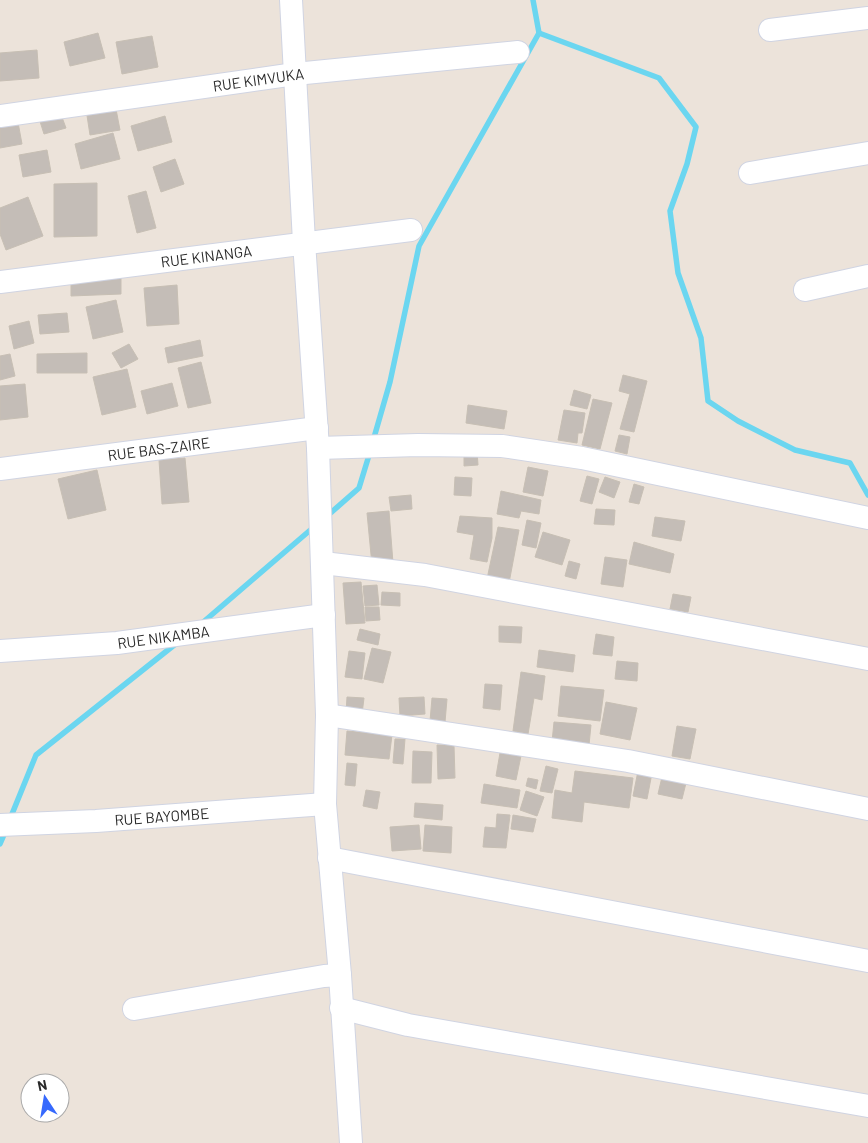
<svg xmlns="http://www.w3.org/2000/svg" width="868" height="1143" font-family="Barlow,sans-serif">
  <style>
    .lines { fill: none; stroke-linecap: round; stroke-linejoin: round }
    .stream { stroke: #6bd6f0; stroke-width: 5.5 }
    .building { fill: #c4bdb7; stroke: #c7bfb4 }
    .street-casing { stroke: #d0d4e2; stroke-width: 24 }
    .street { stroke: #fff; stroke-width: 22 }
    .labels { text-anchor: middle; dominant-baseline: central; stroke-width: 4; stroke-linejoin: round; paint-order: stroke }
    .street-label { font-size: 15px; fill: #292929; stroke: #fff }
  </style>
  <rect width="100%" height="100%" fill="#ece3da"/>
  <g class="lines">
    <g class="stream">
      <path d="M539,33l120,45 37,49 -9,37 -17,47 8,62 23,65 7,63 30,20 57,29 55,13 18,32"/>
      <path d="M373,441l17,-59 29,-136 120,-213 -6,-33"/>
      <path d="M326,517l33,-29 11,-36"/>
      <path d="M201,624l114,-98"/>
      <path d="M10,819l26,-64 142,-113"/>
      <path d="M0,844l6,-14"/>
    </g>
  </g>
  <g class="building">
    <path d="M98,33l7,25 -35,8 -6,-24z"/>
    <path d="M152,36l6,31 -36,7 -6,-32z"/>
    <path d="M37,50l2,28 -39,3v-28z"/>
    <path d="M115,104l5,26 -30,5 -4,-26z"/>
    <path d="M60,112l6,16 -22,6 -6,-19z"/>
    <path d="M165,116l7,26 -34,9 -7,-25z"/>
    <path d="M17,117l5,27 -22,4v-27z"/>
    <path d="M113,133l7,26 -39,10 -6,-25z"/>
    <path d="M47,150l4,22 -28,5 -4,-22z"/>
    <path d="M175,159l9,25 -23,8 -8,-25z"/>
    <path d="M97,183v53l-43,1v-53z"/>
    <path d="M146,191l10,37 -19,5 -9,-37z"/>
    <path d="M28,197l15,39 -37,14 -6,-16v-26z"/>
    <path d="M121,274v20l-50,2v-21z"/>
    <path d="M177,285l2,39 -32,2 -3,-38z"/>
    <path d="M116,300l7,32 -30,7 -7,-32z"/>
    <path d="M67,313l2,19 -29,2 -2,-19z"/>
    <path d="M29,321l5,22 -20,6 -5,-23z"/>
    <path d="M200,340l3,16 -35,7 -3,-15z"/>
    <path d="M129,344l9,15 -17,9 -9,-15z"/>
    <path d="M87,353v20h-50v-19z"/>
    <path d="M10,354l5,22 -15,4v-24z"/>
    <path d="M201,362l10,41 -23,5 -10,-40z"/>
    <path d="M127,369l9,38 -34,8 -9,-38z"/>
    <path d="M623,375l24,6 -13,51 -14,-3 10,-35 -11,-3z"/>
    <path d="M172,383l6,23 -31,8 -6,-23z"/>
    <path d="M25,384l3,33 -28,3v-34z"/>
    <path d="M574,390l17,5 -4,14 -17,-4z"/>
    <path d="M593,399l19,4 -12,46 -18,-4z"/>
    <path d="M468,405l39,6 -3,18 -38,-6z"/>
    <path d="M564,410l21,3 -3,20h-4l-1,10 -19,-3z"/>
    <path d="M619,435l11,2 -3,17 -12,-3z"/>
    <path d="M464,451h13l1,14 -14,1z"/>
    <path d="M185,458l4,44 -27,2 -3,-44z"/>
    <path d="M528,467l20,4 -5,25 -20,-4z"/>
    <path d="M97,470l9,40 -38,9 -10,-40z"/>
    <path d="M587,476l12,3 -7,25 -12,-3z"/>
    <path d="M455,477l17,1 -1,18 -17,-1z"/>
    <path d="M605,477l15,5 -6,16 -15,-6z"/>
    <path d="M634,484l10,3 -5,17 -10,-2z"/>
    <path d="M501,491l40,9 -2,14 -18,-3 -2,7 -22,-4z"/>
    <path d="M411,495l1,14 -21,2 -2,-14z"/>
    <path d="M596,509l19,1 -1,15 -20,-1z"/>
    <path d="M389,511l4,52 -21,2 -5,-52z"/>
    <path d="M460,516l32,2v20l-5,24 -17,-3 4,-24 -17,-3z"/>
    <path d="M655,517l30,4 -4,20 -29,-5z"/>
    <path d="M527,520l14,3 -5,25 -14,-3z"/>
    <path d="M498,527l21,3 -10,53 -22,-4z"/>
    <path d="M543,532l27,8 -8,25 -27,-8z"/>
    <path d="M634,542l40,12 -4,19 -41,-9z"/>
    <path d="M605,557l22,3 -4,27 -22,-3z"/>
    <path d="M569,561l11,3 -4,15 -11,-3z"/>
    <path d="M361,582l4,41 -19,1 -3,-41z"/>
    <path d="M377,585l2,20 -14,1 -2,-20z"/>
    <path d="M382,592l18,1v13l-19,-1z"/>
    <path d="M673,594l18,3 -3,15 -18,-3z"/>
    <path d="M365,607h14l1,13 -14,1z"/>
    <path d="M499,626l23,1 -1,16 -22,-1z"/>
    <path d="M360,629l20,5 -2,11 -21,-5z"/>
    <path d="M596,634l18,3 -2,19 -19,-2z"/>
    <path d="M372,648l19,4 -8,31 -19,-4z"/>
    <path d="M539,650l36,5 -2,17 -36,-5z"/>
    <path d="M349,651l16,2 -3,26 -17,-2z"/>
    <path d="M617,661l21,2 -1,18 -22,-2z"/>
    <path d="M521,672l24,4 -3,24 -8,-2 -6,36 -15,-3z"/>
    <path d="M485,684l17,1 -2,25 -17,-2z"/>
    <path d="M561,686l43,4 -4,31 -42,-5z"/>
    <path d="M347,697l17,1 -2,16 -16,-1z"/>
    <path d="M424,697l1,17 -25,2 -1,-18z"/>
    <path d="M432,698l15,1 -2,23 -15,-1z"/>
    <path d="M606,702l31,6 -7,32 -30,-6z"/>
    <path d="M554,722l37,3 -2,20 -37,-3z"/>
    <path d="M677,726l19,3 -6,30 -18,-3z"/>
    <path d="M347,731l45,4 -3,24 -44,-4z"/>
    <path d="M395,739h10l-2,25 -10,-1z"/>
    <path d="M437,745h17l1,33 -17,1z"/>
    <path d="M501,747l21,4 -6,29 -20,-4z"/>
    <path d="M413,751l19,1 -1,31h-19z"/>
    <path d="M347,763l10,1 -2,22 -10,-1z"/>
    <path d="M546,766l12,3 -6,24 -12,-2z"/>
    <path d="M575,771l58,7 -4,30 -45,-6 -2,20 -30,-4 3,-28 17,3z"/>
    <path d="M638,771l14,2 -5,26 -14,-3z"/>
    <path d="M662,777l24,6 -4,16 -24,-5z"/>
    <path d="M528,778l10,2 -2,9 -10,-3z"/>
    <path d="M484,784l36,6 -3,18 -36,-5z"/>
    <path d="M366,790l14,2 -3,17 -14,-3z"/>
    <path d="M526,791l18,6 -7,19 -17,-6z"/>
    <path d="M415,803l28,2 -1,15 -28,-3z"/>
    <path d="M497,814l13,1 -4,33 -23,-1 2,-20 11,1z"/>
    <path d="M513,815l23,4 -3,13 -22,-3z"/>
    <path d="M419,825l2,24 -29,2 -2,-24z"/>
    <path d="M425,825l27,2 -1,26 -28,-2z"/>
  </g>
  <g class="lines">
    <defs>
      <g id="street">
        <path d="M291,0l13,242 14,206 9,267 -2,89 15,171 11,168"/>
        <path d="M770,30l98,-12"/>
        <path id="s1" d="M0,116l295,-42 223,-22"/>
        <path d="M750,173l118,-20"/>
        <path id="s2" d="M0,282l411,-52"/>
        <path d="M805,290l63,-14"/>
        <path d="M318,448l100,-3 84,1 80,12 286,60"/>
        <path id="s3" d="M0,469l317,-41"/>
        <path d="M323,563l102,12 443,84"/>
        <path id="s4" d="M0,651l117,-8 207,-28"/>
        <path d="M327,715l301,46 240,48"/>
        <path id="s5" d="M0,825l96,-4 229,-17"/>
        <path d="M329,858l539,103"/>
        <path d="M341,1008l67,17 460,81"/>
        <path d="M134,1009l190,-33 16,-1"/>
      </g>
    </defs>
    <use href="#street" class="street-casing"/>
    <use href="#street" class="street"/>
  </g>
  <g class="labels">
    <g class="street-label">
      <text stroke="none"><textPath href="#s1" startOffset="261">RUE KIMVUKA</textPath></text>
      <text stroke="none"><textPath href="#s2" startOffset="208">RUE KINANGA</textPath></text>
      <text stroke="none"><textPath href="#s3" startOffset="160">RUE BAS-ZAIRE</textPath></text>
      <text stroke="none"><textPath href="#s4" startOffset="164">RUE NIKAMBA</textPath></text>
      <text stroke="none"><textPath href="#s5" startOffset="162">RUE BAYOMBE</textPath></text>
    </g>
  </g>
  <g transform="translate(45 1098) rotate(348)"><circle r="24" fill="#ffffff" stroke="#a9a9a9"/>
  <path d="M0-4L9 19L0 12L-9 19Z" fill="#3669fd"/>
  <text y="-8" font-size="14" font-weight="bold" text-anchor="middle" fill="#292929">N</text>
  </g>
</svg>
